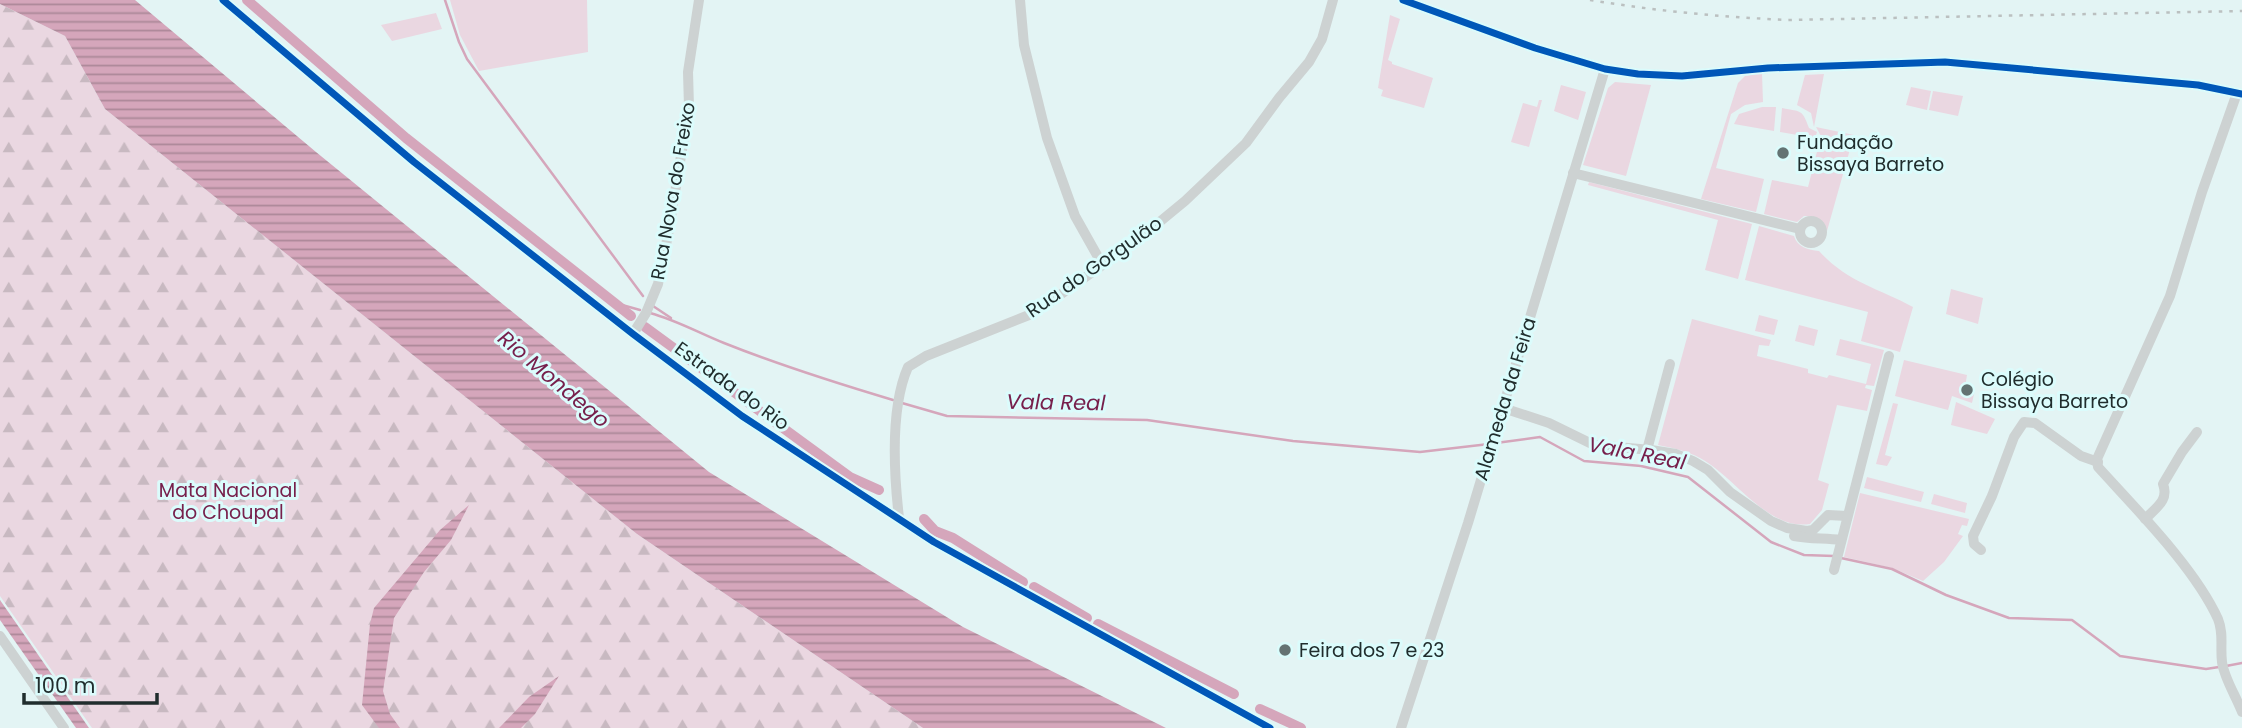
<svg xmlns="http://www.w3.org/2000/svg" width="2242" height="728" font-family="Poppins,sans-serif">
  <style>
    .green { fill: #ead7e1 }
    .forest { fill: url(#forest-firs) }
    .water { fill: url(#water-rules) }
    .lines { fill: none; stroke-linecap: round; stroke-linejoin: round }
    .stream { stroke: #d5a6bb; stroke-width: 2.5 }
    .canal { stroke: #d5a6bb; stroke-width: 10 }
    .minor { stroke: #cdd2d2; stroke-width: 10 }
    .rail { stroke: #bbc0c0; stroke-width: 2.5; stroke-dasharray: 3.5 7; stroke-linecap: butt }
    .cycleway-casing { stroke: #dbfcfc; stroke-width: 11 }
    .cycleway { stroke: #0057b8; stroke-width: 7 }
    .poi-dot { fill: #647373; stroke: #dbfcfc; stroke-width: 2.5 }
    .labels { text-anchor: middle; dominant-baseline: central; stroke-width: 6; stroke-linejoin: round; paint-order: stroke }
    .poi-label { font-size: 19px; fill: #202d2d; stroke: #dbfcfc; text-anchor: start }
    .street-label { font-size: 19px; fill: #202d2d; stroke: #dbfcfc }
    .park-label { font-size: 19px; fill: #77204c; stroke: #dbfcfc }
    .water-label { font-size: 21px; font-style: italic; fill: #77204c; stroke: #dbfcfc }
  </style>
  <defs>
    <pattern id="forest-firs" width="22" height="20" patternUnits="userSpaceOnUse" patternTransform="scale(1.75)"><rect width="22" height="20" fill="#ead7e1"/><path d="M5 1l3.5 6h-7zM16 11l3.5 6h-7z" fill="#c8b9c1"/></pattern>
    <pattern id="water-rules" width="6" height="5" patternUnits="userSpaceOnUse" patternTransform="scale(1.75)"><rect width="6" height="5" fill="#d5a6bb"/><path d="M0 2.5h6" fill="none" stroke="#ac8898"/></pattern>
  </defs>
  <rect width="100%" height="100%" fill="#e3f4f4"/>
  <g class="green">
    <path d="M450,0h137l1,52 -109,19 -19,-36z"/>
    <path d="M436,13l6,16 -50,12 -11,-16z"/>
    <path d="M1390,15l10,4 -12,41 4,2v2l41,14 -9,30 -43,-12 2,-6 -5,-2z"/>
    <path d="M1762,73l1,29 -18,3 -14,9 -15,54 48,11 -8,33 -55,-13 37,-116 7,-7z"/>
    <path d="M1824,74l-10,53 -3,-14 -14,-8 8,-30z"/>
    <path d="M1615,82l36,3 -25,91 -43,-11 25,-77z"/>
    <path d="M1561,85l25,7 -8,28 -24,-9z"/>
    <path d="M1911,87l20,4 -4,19 -21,-5z"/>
    <path d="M1933,91l30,5 -5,20 -29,-6z"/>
    <path d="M1539,100h3l-13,47 -18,-5 12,-39 14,4z"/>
    <path d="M1762,107h14l-2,24 -40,-7 5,-10z"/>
    <path d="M1782,108c20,4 20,1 27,20l8,4 -2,6 -35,-6z"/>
    <path d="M1816,127l38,8 -27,96c-4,-11 -12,-15 -23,-15l-7,6 -33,-8 8,-34 36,7 13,-51z"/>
    <path d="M1589,182l163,42 -14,55 -33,-9 13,-50 -130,-35z"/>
    <path d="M1759,226l35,10c3,11 14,14 25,15 28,31 59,37 94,56l-13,45 -39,-11 7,-29 -123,-32z"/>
    <path d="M1951,289l32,9 -5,26 -32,-10z"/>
    <path d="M1759,315l19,5 -4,15 -19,-4z"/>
    <path d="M1692,319l79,21 -2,6 -10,-1 -2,11 51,13v4l19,5 2,-3 37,9 5,-20 -35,-9 4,-16 44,11 -10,36 -8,-1 -1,3 7,2 -5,21 -30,-6 -19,75 11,4 -7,26 -12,14c-42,7 -76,-48 -110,-66 -13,-7 -27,-10 -42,-13z"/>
    <path d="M1799,325l19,5 -4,16 -19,-5z"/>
    <path d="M1904,360l63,15 -2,12 10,3 -3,13 -20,-7 -4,14 -53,-14z"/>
    <path d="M1956,402l39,17 -8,15 -36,-9z"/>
    <path d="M1893,403l5,1 -13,51 7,2 -5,9 -11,-2z"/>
    <path d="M1867,477l57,15 -3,10 -57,-14z"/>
    <path d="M1860,493l109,26 -2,7 -5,-1 -4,9 5,2 -19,26 -21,19 -31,-13 -48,-11z"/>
    <path d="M1934,494l33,9 -2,10 -34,-9z"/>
  </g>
  <path class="forest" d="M0,4l65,32 40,73 532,425 286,194h-831l-92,-132z"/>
  <g class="water">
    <path d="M0,0h135l181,152 393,320 254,155 203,101h-243l-286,-194 -532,-425 -40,-73 -65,-32z"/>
    <path d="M469,505l-18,35 -27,32 -30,46 -11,73 7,23 10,14h-21l-17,-23 8,-81 4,-16 66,-78z"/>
    <path d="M0,600l89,128h-13l-76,-108z"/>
    <path d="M559,676l-24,38 -14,14h-22l30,-31z"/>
  </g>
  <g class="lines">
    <g class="stream">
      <path d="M445,0l14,42 8,17 176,237"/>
      <path d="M615,303l25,7"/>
      <path d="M653,306l18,12"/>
      <path d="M650,313c26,7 49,20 74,30 55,22 112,40 169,57"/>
      <path d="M902,403l45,13 200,4 146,21 127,11 69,-8"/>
      <path d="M1496,443l44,-6 44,24 57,5 47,11 83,65 33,13 30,1"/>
      <path d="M1841,558l51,11 54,26 63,23 63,2 48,36 86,13 13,-2"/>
      <path d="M2226,666l16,-3"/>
    </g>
    <g class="canal">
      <path d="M247,0l159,138 225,178"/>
      <path d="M645,327l205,150 29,13"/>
      <path d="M924,519l11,12 18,7 70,44"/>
      <path d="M1034,587l53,31"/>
      <path d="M1098,624l136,70"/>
      <path d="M1260,709l41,19"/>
    </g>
    <g class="minor">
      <path d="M223,0l191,162 219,172 109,82 192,126 336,186"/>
      <path d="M1020,0l4,45 23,93 28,78 27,48"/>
      <path d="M1403,0l132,48 70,21 33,5 44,2 86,-8 177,-6 253,23 44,9"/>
      <path d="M2237,93l-35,99 -32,104 -73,163 1,8c38,42 97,101 120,152 6,15 2,27 4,43 2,16 14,34 20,50"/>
      <path d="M1573,173l227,56"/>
      <circle cx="1811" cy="232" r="11"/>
      <path d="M633,334l13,-21 12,-29 10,-49 21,-128 -1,-35 11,-72"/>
      <path d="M1503,408l46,15 45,22 57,5 25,4 17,7 15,9 22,22 41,29 16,7 20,3 6,-1 15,-15 19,1"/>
      <path d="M1647,450l23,-86"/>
      <path d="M899,518c-5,-44 -9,-110 9,-151l18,-11 108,-43 100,-70 51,-42 61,-58 33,-45 30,-36 13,-23 11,-39"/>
      <path d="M2145,519c12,-12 24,-19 18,-35l19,-32 15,-20"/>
      <path d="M1794,536c16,3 31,2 47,4"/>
      <path d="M1981,550l-7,-6 -1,-8 19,-40 22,-59 10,-15 11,1 46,33 17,6"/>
      <path d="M1834,570l55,-214"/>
      <path d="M0,636l64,92"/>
      <path d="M1401,728l67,-205 137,-454"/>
    </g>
    <path class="rail" d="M1590,0c66,11 131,17 198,20l454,-9"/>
    <defs>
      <g id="cycleway">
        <path d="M223,0l191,162 219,172 109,82 192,126 336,186"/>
        <path d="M1403,0l132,48 70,21 33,5 44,2 86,-8 177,-6 253,23 44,9"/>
      </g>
    </defs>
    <use href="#cycleway" class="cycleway-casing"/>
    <use href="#cycleway" class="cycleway"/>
  </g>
  <g class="poi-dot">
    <circle cx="1783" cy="153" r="7"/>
    <circle cx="1967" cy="390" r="7"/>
    <circle cx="1285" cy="650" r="7"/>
  </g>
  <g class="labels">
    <g class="poi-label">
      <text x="1797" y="142">Fundação<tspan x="1797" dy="22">Bissaya Barreto</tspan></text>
      <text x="1981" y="379">Colégio<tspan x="1981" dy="22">Bissaya Barreto</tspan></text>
      <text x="1299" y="650">Feira dos 7 e 23</text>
    </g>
    <g class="street-label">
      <text transform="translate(673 191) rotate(-80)">Rua Nova do Freixo</text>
      <text transform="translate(1094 267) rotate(-35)">Rua do Gorgulão</text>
      <text transform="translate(732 386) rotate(36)">Estrada do Rio</text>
      <text transform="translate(1505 399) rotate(-73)">Alameda da Feira</text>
    </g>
    <g class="park-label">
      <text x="228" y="490">Mata Nacional<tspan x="228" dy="22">do Choupal</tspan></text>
    </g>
    <g class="water-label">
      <text transform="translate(554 379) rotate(40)">Rio Mondego</text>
      <text transform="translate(1056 402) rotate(1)">Vala Real</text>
      <text transform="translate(1637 453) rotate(11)">Vala Real</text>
    </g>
  </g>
  <path d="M24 693v10h133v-10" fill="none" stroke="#202d2d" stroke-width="3.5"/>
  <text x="35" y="693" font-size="21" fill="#202d2d" stroke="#dbfcfc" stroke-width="5" paint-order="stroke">100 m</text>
</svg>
